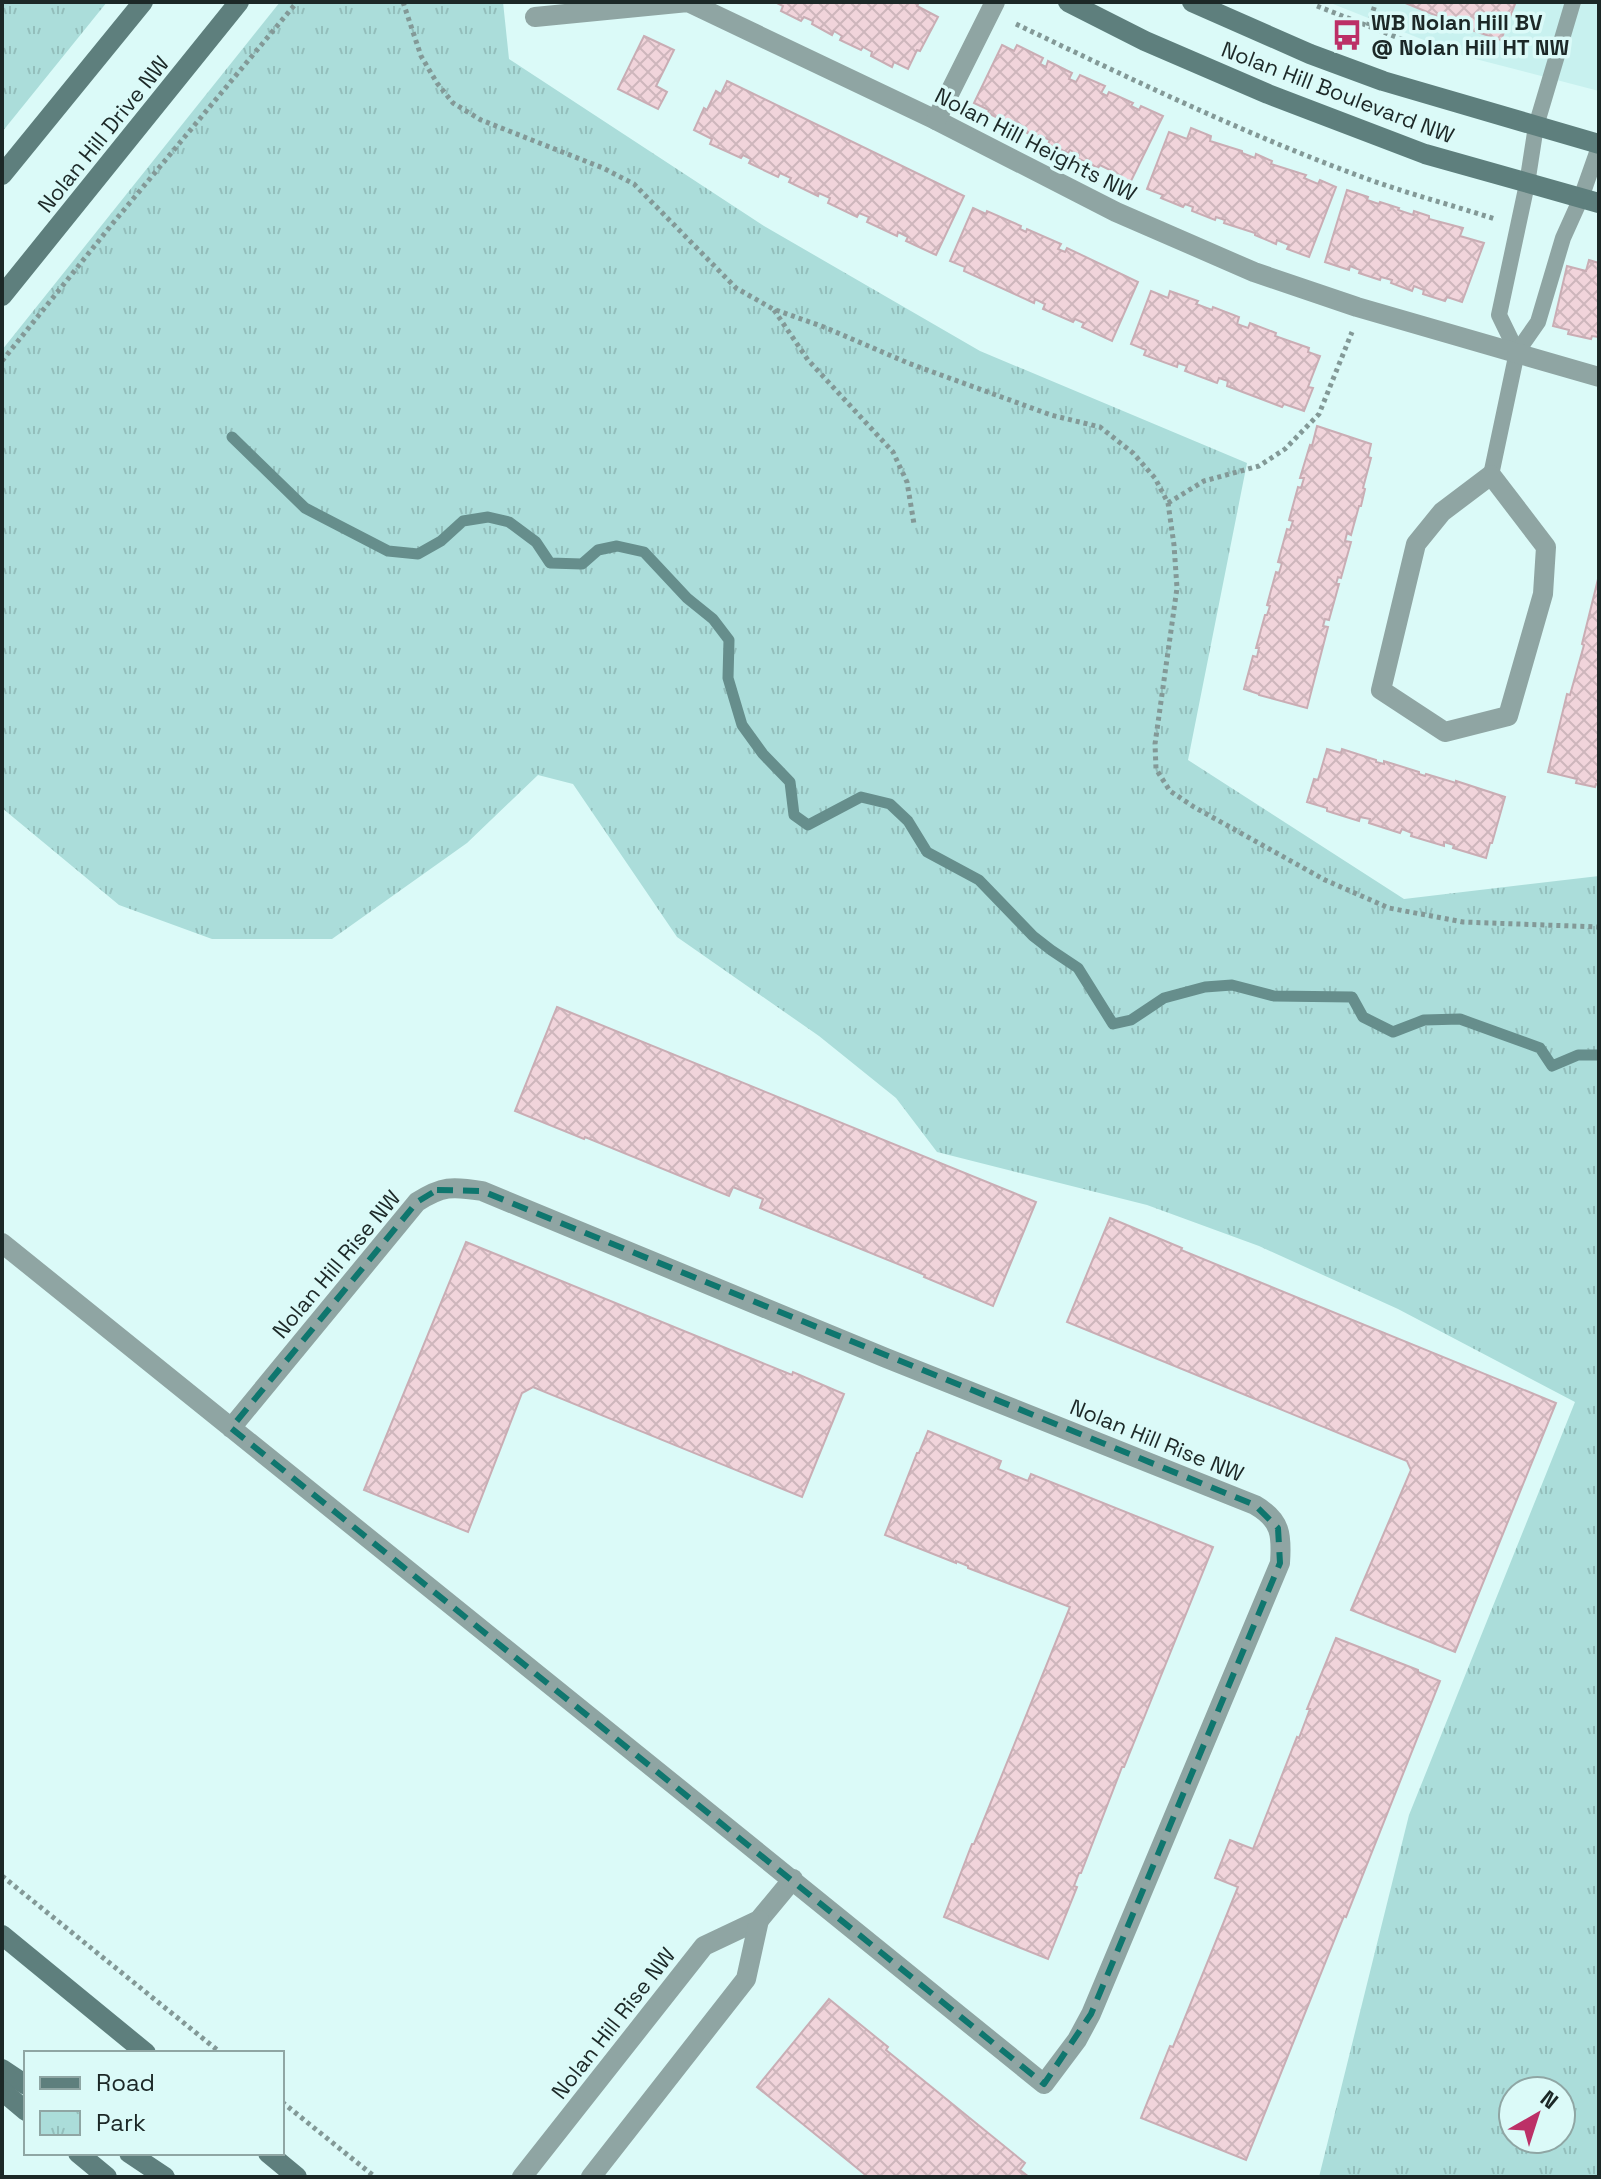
<svg xmlns="http://www.w3.org/2000/svg" width="1601" height="2179" font-family="'Space Grotesk',sans-serif">
  <style>
    .built { fill: #c8f1ef }
    .park { fill: url(#park-tufts); fill-rule: evenodd }
    .lines { fill: none; stroke-linecap: round; stroke-linejoin: round }
    .stream { stroke: #668e8c; stroke-width: 11 }
    .building { fill: url(#building-cross-hatch); stroke: #c9adb4; stroke-width: 2 }
    .path { stroke: #839997; stroke-width: 5; stroke-dasharray: 4 4; stroke-linecap: butt }
    .lane { stroke: #8fa5a3; stroke-width: 16 }
    .street { stroke: #8fa5a3; stroke-width: 20 }
    .secondary { stroke: #5e7f7d; stroke-width: 20 }
    .marked { fill: none; stroke: #0f766e; stroke-width: 6; stroke-dasharray: 16 10; stroke-linejoin: round }
    .labels { text-anchor: middle; dominant-baseline: central; stroke-width: 7; stroke-linejoin: round; paint-order: stroke }
    .poi-label { font-size: 22px; font-weight: bold; fill: #1c2827; stroke: #dbfaf8; text-anchor: start }
    .street-label { font-size: 22px; fill: #1c2827; stroke: #dbfaf8 }
  </style>
  <defs>
    <pattern id="park-tufts" width="24" height="20" patternUnits="userSpaceOnUse" patternTransform="scale(2)"><rect width="24" height="20" fill="#abddda"/><path d="M3 7l-1-3M5 7V3M7 7l1-3M15 17l-1-3M17 17v-4M19 17l1-3" fill="none" stroke="#93bebb"/></pattern>
    <pattern id="building-cross-hatch" width="8" height="8" patternUnits="userSpaceOnUse" patternTransform="scale(2)"><rect width="8" height="8" fill="#f1d4db"/><path d="M0 0l8 8M0 8l8-8" fill="none" stroke="#ceb6bc"/></pattern>
  </defs>
  <rect width="100%" height="100%" fill="#dbfaf8"/>
  <path class="built" d="M1328,2h271v89l-135,-35z"/>
  <g class="park">
    <path d="M2,2h105l-105,130z"/>
    <path d="M280,2h223l6,57 255,167 216,125 267,112 -59,297 216,139 195,-23v1301h-280l90,-362 166,-413 -177,-93 -139,-63 -112,-41 -210,-53 -41,-54 -77,-62 -142,-99 -104,-153 -35,-9 -71,68 -135,96h-120l-93,-34 -117,-97v-458zM1513,2091h48v48h-48z"/>
  </g>
  <g class="lines">
    <path class="stream" d="M232,437l73,71 83,43 30,3 23,-13 22,-20 25,-4 21,5 27,20 14,21 32,1 16,-14 19,-4 27,6 43,46 26,21 16,21 -1,38 14,47 21,29 27,28 4,33 14,10 53,-28 29,7 18,17 19,31 52,28 54,56 18,14 27,18 35,56 18,-4 33,-22 41,-11 27,-2 42,11 78,1 11,20 30,15 31,-12 36,-1 80,29 12,18 26,-11h21"/>
  </g>
  <g class="building">
    <path d="M775,2h144l-2,4 21,11 -18,34 -3,-1 -9,19 -14,-7 -2,5 -21,-11 1,-4 -9,-5 -2,3 -21,-10 2,-4 -8,-5 -2,4 -20,-11 1,-3 -9,-4 -3,4 -20,-10 2,-5z"/>
    <path d="M1403,2h108l4,2 -14,36 -38,-13 1,-3 -26,-10 -1,2z"/>
    <path d="M644,36l30,14 -18,36 11,6 -9,17 -40,-20z"/>
    <path d="M1002,45l12,6 3,-6 26,13 -3,6 6,3 2,-6 24,12 -3,6 7,3 4,-7 25,11 -4,7 6,3 2,-4 24,11 -2,3 8,4 2,-4 22,10 -33,67 -21,-10 1,-3 -10,-5 -2,3 -21,-10 2,-3 -9,-5 -2,3 -20,-9 2,-4 -11,-5 -1,3 -21,-10 2,-3 -8,-4 -2,3 -21,-11 1,-3 -15,-7z"/>
    <path d="M727,81l237,115 -28,59 -30,-14 2,-4 -10,-5 -1,4 -30,-14 2,-5 -10,-4 -2,4 -29,-14 2,-5 -11,-5 -1,3 -29,-14 2,-4 -11,-5 -2,4 -29,-14 2,-4 -8,-4 -2,3 -31,-14 2,-5 -18,-9 10,-22 3,2 9,-19 5,3z"/>
    <path d="M1191,128l20,8 -1,5 32,10v2l13,5 1,-4 16,7 -1,3 35,11 -2,3 14,6 2,-4 16,7 -27,70 -22,-8 2,-4 -12,-5 -1,4 -21,-9v-2l-31,-10 1,-3 -9,-3 -1,3 -23,-9 1,-4 -8,-3 -2,3 -22,-9 2,-3 -16,-6 22,-57 18,7z"/>
    <path d="M1347,190l21,7 -1,3 12,4 1,-2 19,6 -1,2 15,5 1,-4 15,5v3l34,9 -3,8 24,7 -22,59 -15,-5 -2,4 -22,-7 1,-4 -10,-4 -2,5 -21,-8 1,-3 -11,-3 -1,3 -21,-7 1,-3 -10,-4 -1,4 -24,-8z"/>
    <path d="M973,208l13,6 1,-3 34,15 -1,3 6,3 1,-3 34,15 -3,5 7,3 2,-4 71,34 -26,59 -30,-14 2,-4 -9,-4 -2,3 -30,-13 2,-5 -10,-5 -1,4 -70,-32 1,-4 -15,-6z"/>
    <path d="M1589,260l10,3v74l-7,-1 -1,3 -23,-5 1,-4 -16,-4 14,-60 19,5z"/>
    <path d="M1151,291l17,7 2,-7 28,10 -2,3 16,6 1,-3 26,10 -2,7 11,4 2,-5 26,10 -1,3 34,12 -1,4 12,4 -12,31 5,1 -9,23 -20,-7 -2,3 -55,-21 1,-5 -9,-3 -2,5 -32,-12 2,-5 -9,-3 -1,4 -33,-12 2,-5 -15,-6z"/>
    <path d="M1317,426l54,18 -3,13 3,1 -8,30 2,1 -4,17h-2l-8,29 -4,-2 -2,8 6,1 -10,36 -3,-1 -2,7h3l-10,36 -4,-1 -2,7 5,1 -21,81 -48,-13v-1l-15,-5 9,-33 4,1 2,-9h-3l9,-33h2l3,-9 -3,-1 9,-33 3,1 3,-10 -4,-1 9,-33 3,1 3,-9 -4,-1 9,-33 3,1 3,-10h-4l10,-33 2,1z"/>
    <path d="M1599,575v210l-3,-1 -1,3 -19,-4 1,-4 -29,-7 19,-78 3,1 14,-50 -2,-1z"/>
    <path d="M1327,749l14,4 1,-4 34,11v2l8,2v-3l35,11v2l6,2 1,-2 30,9v-2l49,16 -13,46h-2l-4,15 -33,-10 1,-3 -10,-3v4l-33,-10 1,-3 -10,-4 -2,4 -31,-10 1,-4 -10,-2 -1,4 -32,-10v-3l-20,-6 7,-23 4,1z"/>
    <path d="M557,1007l479,195 -43,104 -69,-29 1,-2 -165,-67 3,-9 -30,-12 -4,9 -144,-59 -1,2 -69,-28z"/>
    <path d="M1110,1218l72,30 -1,2 375,153 -101,249 -104,-42 60,-140 -4,-9 -340,-139z"/>
    <path d="M466,1242l326,133 1,-3 51,22 -42,103 -269,-110 -11,6 -54,139 -104,-42z"/>
    <path d="M928,1431l73,30 -3,8 30,12 3,-7 182,73 -89,220h-2l-41,106h-2l-5,13 3,1 -29,72 -104,-42 28,-73h2l96,-237 -102,-39v-2l-12,-5v2l-71,-28 32,-82h2z"/>
    <path d="M1336,1638l82,32v2l22,9 -94,236 -2,-1 -98,244 -105,-42 29,-72 3,1 65,-160 -23,-9 15,-38 23,9 44,-112 2,1 11,-29h-3z"/>
    <path d="M829,1999l59,48 -2,3 139,113 -5,7 9,7h-161l-111,-90z"/>
  </g>
  <g class="lines">
    <g class="path">
      <path d="M403,2l18,54 16,27 16,20 28,17 122,48 31,16 102,104 37,21 51,18 84,36 143,52 49,12 33,26 22,25 13,25 6,42 3,43 -22,156 1,25 14,22 24,16 131,73 64,28 74,14 136,5"/>
      <path d="M1317,6l97,38"/>
      <path d="M1016,24c117,56 235,113 357,157 40,14 82,25 122,38"/>
      <path d="M1368,26l8,-24"/>
      <path d="M774,310l34,50 85,92 14,30 7,42"/>
      <path d="M2,361l111,-138 184,-221"/>
      <path d="M1168,503l36,-22 55,-15 26,-17 34,-35 33,-82"/>
      <path d="M2,1876l219,177"/>
      <path d="M282,2102l93,75"/>
    </g>
    <g class="lane">
      <path d="M1517,352l-18,-37 28,-131 9,-58 37,-124"/>
      <path d="M1491,475l26,-123 21,-30 25,-84 18,-40 18,-51"/>
    </g>
    <g class="street">
      <path d="M535,17l153,-15 248,118 180,92 138,60 103,35 242,70"/>
      <path d="M936,120l59,-118"/>
      <path d="M1491,475l55,72 -3,47 -35,122 -63,16 -64,-42 35,-146 26,-32z"/>
      <path d="M2,1243l717,578 325,263 33,-44 14,-26 189,-451c2,-28 1,-43 -25,-58l-369,-147 -404,-167c-30,-5 -40,-5 -65,11l-186,226"/>
      <path d="M522,2177l182,-231 55,-26 34,-41"/>
      <path d="M591,2177l155,-198 13,-59"/>
    </g>
    <g class="secondary">
      <path d="M1068,2l77,39 123,53 157,60 174,49"/>
      <path d="M1192,2l118,52 73,27 216,63"/>
      <path d="M2,175l141,-173"/>
      <path d="M2,296l237,-294"/>
      <path d="M2,1935l144,118"/>
      <path d="M2,2069l24,16"/>
      <path d="M2,2091l24,20"/>
      <path d="M78,2153l29,24"/>
      <path d="M129,2153l36,24"/>
      <path d="M268,2153l29,24"/>
    </g>
  </g>
  <path class="marked" d="M437,1190l45,1 773,314 23,23 2,35 -189,451 -47,70 -813,-656 186,-226z"/>
  <defs>
    <symbol id="bus-bare" viewBox="-9 -9 18 18"><path d="M-5-6H5V4H4V6H2V4H-2V6H-4V4H-5ZM-3.5-4V0h7V-4ZM-3.5 1.2v1.5H-2V1.2ZM2 1.2v1.5H3.5V1.2Z" fill="#bc3067" stroke="#dbfaf8" stroke-width="2.5" paint-order="stroke"/></symbol>
  </defs>
  <g fill-rule="evenodd">
    <use href="#bus-bare" x="1325" y="13" width="44" height="44"/>
  </g>
  <g class="labels">
    <g class="poi-label">
      <text x="1371" y="22">WB Nolan Hill BV<tspan x="1371" dy="25">@ Nolan Hill HT NW</tspan></text>
    </g>
    <g class="street-label">
      <text transform="translate(1338 92) rotate(21)">Nolan Hill Boulevard NW</text>
      <text transform="translate(103 134) rotate(-51)">Nolan Hill Drive NW</text>
      <text transform="translate(1036 144) rotate(27)">Nolan Hill Heights NW</text>
      <text transform="translate(336 1264) rotate(-50)">Nolan Hill Rise NW</text>
      <text transform="translate(1157 1440) rotate(22)">Nolan Hill Rise NW</text>
      <text transform="translate(613 2023) rotate(-52)">Nolan Hill Rise NW</text>
    </g>
  </g>
  <rect width="1601" height="2179" fill="none" stroke="#1c2827" stroke-width="8"/>
  <rect x="24" y="2051" width="260" height="104" fill="#dbfaf8" stroke="#8fa6a4" stroke-width="2"/>
  <rect x="40" y="2077" width="40" height="12" fill="#5e7f7d" stroke="#8fa6a4" stroke-width="2"/>
  <text x="96" y="2091" font-size="24" fill="#1c2827">Road</text>
  <rect x="40" y="2111" width="40" height="24" fill="url(#park-tufts)" stroke="#8fa6a4" stroke-width="2"/>
  <text x="96" y="2131" font-size="24" fill="#1c2827">Park</text>
  <g transform="translate(1537 2115) rotate(39)"><circle r="38" fill="#dbfaf8" stroke="#8fa6a4" stroke-width="2"/>
  <path d="M0-6L14 30L0 20L-14 30Z" fill="#bc3067"/>
  <text y="-12" font-size="22" font-weight="bold" text-anchor="middle" fill="#1c2827">N</text>
  </g>
</svg>
